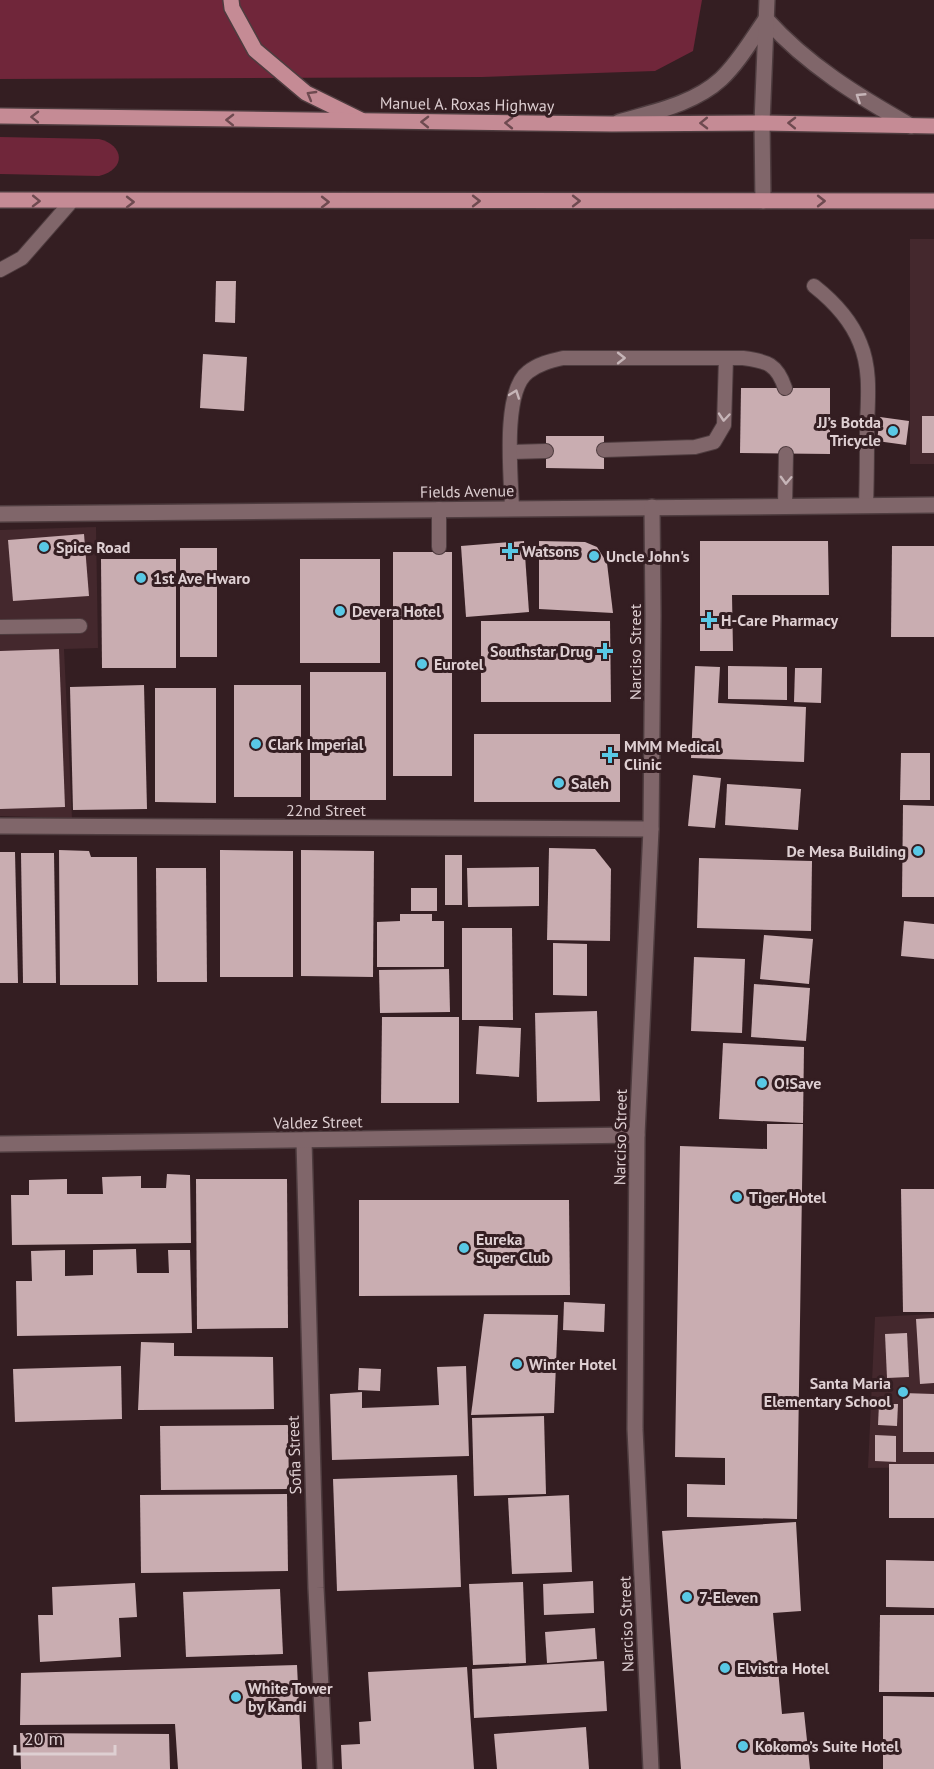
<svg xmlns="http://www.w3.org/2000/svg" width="934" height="1769" font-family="'PT Sans',sans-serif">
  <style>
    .built { fill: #44282d }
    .green { fill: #70263a }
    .building { fill: #c9adb1 }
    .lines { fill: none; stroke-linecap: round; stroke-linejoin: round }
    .lane-casing { stroke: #4e3c3f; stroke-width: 16 }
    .street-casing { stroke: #4e3c3f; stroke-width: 18 }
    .secondary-casing { stroke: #4e3c3f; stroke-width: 18 }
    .primary-casing { stroke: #4e3c3f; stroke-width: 18 }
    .lane { stroke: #80666a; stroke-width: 14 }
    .street { stroke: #80666a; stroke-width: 15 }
    .secondary { stroke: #80666a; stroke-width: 15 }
    .primary { stroke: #c58b95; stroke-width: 15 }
    .oneway { stroke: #6e4a50 }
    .oneway2 { stroke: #c6b5b8 }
    .poi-dot { fill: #59c8e5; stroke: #341e22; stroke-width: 2 }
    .labels { text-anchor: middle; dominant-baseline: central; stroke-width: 6; stroke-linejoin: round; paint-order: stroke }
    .street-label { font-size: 16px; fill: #decfd2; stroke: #341e22 }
    .poi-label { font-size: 16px; font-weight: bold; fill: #decfd2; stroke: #341e22; text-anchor: start }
  </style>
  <rect width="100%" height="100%" fill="#341e22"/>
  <g class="built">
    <rect x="910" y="239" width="24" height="225"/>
    <path d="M96,527l2,121 -34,1 8,169 -72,-2v-286z"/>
    <path d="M934,1314v153l-66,1 7,-151z"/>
  </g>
  <g class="green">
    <path d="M0,0h702l-9,51 -38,20 -173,6 -482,2z"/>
    <path d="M0,137l99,2c25,6 28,30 0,37l-99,-2z"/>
  </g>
  <g class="building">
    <path d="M216,281h20l-1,42 -20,-1z"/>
    <path d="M203,354l44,3 -3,54 -44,-3z"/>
    <path d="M741,388h89v66l-90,-1z"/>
    <rect x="922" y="416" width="12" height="37"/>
    <path d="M880,417l29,4 -3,24 -29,-4z"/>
    <path d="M546,436h58v33l-58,-1z"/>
    <path d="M84,534l5,62 -76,5 -5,-61z"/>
    <path d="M524,541l5,71 -63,5 -5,-71z"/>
    <path d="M539,541l46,1 12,5 10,16 6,50 -74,-4z"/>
    <path d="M700,541h128l1,54h-97l1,56h-33z"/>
    <path d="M892,546h42v91h-43z"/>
    <rect x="180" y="548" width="37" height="109"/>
    <rect x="393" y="552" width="59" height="224"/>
    <path d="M101,559h75v109h-74z"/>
    <rect x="300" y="559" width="80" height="104"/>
    <path d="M481,621h129l1,81h-130z"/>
    <path d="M59,649l6,158 -65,2v-158z"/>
    <path d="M695,666l25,1 -2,36 88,4 -2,55 -113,-4z"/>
    <path d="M728,666l59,1v33l-59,-1z"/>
    <path d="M795,668h27l-1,35 -27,-1z"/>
    <rect x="310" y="672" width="76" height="128"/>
    <path d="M144,685l3,124 -74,1 -3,-123z"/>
    <rect x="234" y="685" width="67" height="112"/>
    <path d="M155,688h61v115l-61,-1z"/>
    <rect x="474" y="734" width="146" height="68"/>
    <path d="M901,753h29v47h-30z"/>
    <path d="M693,775l28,3 -6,50 -27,-2z"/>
    <path d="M727,784l74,5 -3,41 -73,-5z"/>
    <path d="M903,805l31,1v91h-32z"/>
    <path d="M549,848l46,1 16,20 -1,72 -63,-1z"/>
    <path d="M59,850l30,1 2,6h46l1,128h-78z"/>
    <path d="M220,850l73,1v126h-73z"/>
    <path d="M301,850l73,1 -1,126 -72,-1z"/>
    <path d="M0,852h15l3,131h-18z"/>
    <path d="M21,853h33l2,130h-33z"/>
    <rect x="445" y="855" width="17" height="50"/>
    <path d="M699,858l113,3 -1,70 -114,-3z"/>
    <path d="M539,867v39l-71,1 -1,-39z"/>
    <path d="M156,868h50l1,114h-50z"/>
    <rect x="411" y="888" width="26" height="23"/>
    <path d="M400,914h32v7h12v46h-67v-45l23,-1z"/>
    <path d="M904,921l30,3v35l-33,-3z"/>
    <path d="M462,928h50l1,92h-51z"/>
    <path d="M764,935l49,4 -4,45 -49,-5z"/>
    <path d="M553,943l34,1v52l-34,-1z"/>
    <path d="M694,957l51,2 -3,74 -51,-2z"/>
    <path d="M449,969l1,43 -70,1 -1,-43z"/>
    <path d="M754,984l56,4 -4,53 -55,-4z"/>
    <path d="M597,1011l3,90 -63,1 -2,-89z"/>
    <path d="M382,1017h77v86h-78z"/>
    <path d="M479,1026l42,2 -2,49 -43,-3z"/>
    <path d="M723,1043l81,4 -1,76 -84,-4z"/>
    <path d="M767,1124h36l-6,395 -110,-2v-33l38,1v-27l-50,-1 5,-311 87,3z"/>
    <path d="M167,1174l23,1 1,68 -179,2 -1,-50h18v-15l38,-1v15h36l-1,-17 39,-1v12h25z"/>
    <path d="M196,1179h91l1,149 -91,1z"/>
    <path d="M901,1189h33v123h-31z"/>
    <path d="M359,1200h210l1,95 -211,1z"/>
    <path d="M136,1249l1,24h32l-1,-23h22l2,83 -175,3 -1,-55h16l-1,-30 34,-1v26l28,-1v-25z"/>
    <path d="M564,1302l41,2 -1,28 -41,-2z"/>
    <path d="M484,1314l74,1 -4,98 -83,2z"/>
    <path d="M934,1318v65l-14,1 -4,-65z"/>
    <path d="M907,1333l2,44 -22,1 -2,-44z"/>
    <path d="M141,1342l33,1v13l99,1 1,52 -136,1z"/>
    <path d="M121,1366l1,53 -107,3 -2,-53z"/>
    <path d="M466,1366l3,90 -137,4 -2,-66 32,-2v16l77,-3 -2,-38z"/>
    <path d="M359,1368l22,1 -1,22 -22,-1z"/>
    <path d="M903,1393l31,1v58h-31z"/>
    <path d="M879,1404h19l-1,22 -19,-1z"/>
    <path d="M544,1416l2,78 -72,2 -2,-78z"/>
    <path d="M288,1425l1,64 -128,1 -1,-64z"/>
    <path d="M875,1435l21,1v26l-21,-1z"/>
    <rect x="889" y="1464" width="45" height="54"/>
    <path d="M457,1475l4,112 -124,4 -4,-112z"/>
    <path d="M287,1494l1,77 -147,2 -1,-78z"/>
    <path d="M569,1495l3,77 -60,2 -4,-76z"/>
    <path d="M796,1522l5,89 -28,2 9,101 22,-2 6,57h-129l-19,-238z"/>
    <path d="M886,1560l48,1v47l-48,-1z"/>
    <path d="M593,1581l1,32 -50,2 -1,-31z"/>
    <path d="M523,1582l3,81 -53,2 -4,-81z"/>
    <path d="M135,1583l2,34 -18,1 2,39 -81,5 -2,-47h15l-1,-28z"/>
    <path d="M280,1589l3,65 -97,3 -3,-65z"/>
    <path d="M880,1615h54v77h-55z"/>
    <path d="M595,1628l2,31 -50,4 -2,-31z"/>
    <path d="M604,1661l3,50 -133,7 -2,-49z"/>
    <path d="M297,1665l5,104h-124l-3,-45 -155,1 1,-52z"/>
    <path d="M467,1667l7,102h-132l-1,-24 19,-1 -1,-22 12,-1 -3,-49z"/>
    <path d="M883,1696l51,1v72h-51z"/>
    <path d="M586,1727l3,42h-92l-3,-35z"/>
    <path d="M20,1733l149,1 1,35h-149z"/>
  </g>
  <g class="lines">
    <defs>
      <g id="lane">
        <path d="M0,270l22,-12 49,-56"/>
        <path d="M814,286c19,15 37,34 46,57 11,26 8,55 7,83 0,26 0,52 -1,79"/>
        <path d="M604,450l91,-3 19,-5 10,-17 2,-67"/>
        <path d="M511,452l35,-1"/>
        <path d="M785,506l1,-52"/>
        <path d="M512,508c-1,-31 -10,-117 16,-136 10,-8 22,-11 35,-14h180c24,3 34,6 42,30"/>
        <path d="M439,547v-38"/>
        <path d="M0,627l80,-1"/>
      </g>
      <g id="street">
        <path d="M0,826l651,3"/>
        <path d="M304,1141l12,447 9,181"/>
        <path d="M0,1144l637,-9"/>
      </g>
      <g id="secondary">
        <path d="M766,19c41,46 92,77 145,107"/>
        <path d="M619,122c34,-10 75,-18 102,-43 18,-17 31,-40 45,-60"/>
        <path d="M763,201l-1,-78 5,-123"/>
        <path d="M0,514l934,-9"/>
        <path d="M651,1769l-16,-340 2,-294 14,-306 2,-214 -1,-108"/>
      </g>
      <g id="primary">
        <path d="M231,0l1,8 23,42 51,43 55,27"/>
        <path d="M0,116l612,8 150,-1 172,3"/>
        <path d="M0,200l934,1"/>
      </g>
    </defs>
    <use href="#lane" class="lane-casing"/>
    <use href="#street" class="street-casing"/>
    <use href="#secondary" class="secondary-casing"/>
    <use href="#primary" class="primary-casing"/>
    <use href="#lane" class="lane"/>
    <use href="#street" class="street"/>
    <use href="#secondary" class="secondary"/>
    <use href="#primary" class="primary"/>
  </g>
  <defs><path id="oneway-chevron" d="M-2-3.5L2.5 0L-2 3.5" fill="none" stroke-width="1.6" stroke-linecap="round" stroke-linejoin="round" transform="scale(1.5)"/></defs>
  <g class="oneway">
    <use href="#oneway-chevron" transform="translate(311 95) rotate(-150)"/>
    <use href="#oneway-chevron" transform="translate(35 117) rotate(-179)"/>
    <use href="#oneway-chevron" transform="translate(230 120) rotate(-179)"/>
    <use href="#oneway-chevron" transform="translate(425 122) rotate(-179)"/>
    <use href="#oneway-chevron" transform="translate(509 123) rotate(-179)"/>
    <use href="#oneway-chevron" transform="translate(704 123) rotate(179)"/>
    <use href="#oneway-chevron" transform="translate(792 123) rotate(-179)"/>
    <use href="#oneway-chevron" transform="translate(36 201) rotate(1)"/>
    <use href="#oneway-chevron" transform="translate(476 201)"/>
    <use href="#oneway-chevron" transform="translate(576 201)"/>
    <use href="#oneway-chevron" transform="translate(821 201)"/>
    <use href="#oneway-chevron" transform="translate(130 202)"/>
    <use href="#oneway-chevron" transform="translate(325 202)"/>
  </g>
  <g class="oneway2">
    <use href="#oneway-chevron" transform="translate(860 97) rotate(-147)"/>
    <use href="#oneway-chevron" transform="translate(621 358)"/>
    <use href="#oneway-chevron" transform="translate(515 394) rotate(-70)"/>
    <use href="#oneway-chevron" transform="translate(724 417) rotate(95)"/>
    <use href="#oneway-chevron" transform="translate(786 480) rotate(92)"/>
  </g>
  <g class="poi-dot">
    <circle cx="893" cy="431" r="6"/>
    <circle cx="44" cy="547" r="6"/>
    <path d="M507 542h6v6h6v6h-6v6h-6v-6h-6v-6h6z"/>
    <circle cx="594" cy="556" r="6"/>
    <circle cx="141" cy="578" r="6"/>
    <circle cx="340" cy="611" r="6"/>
    <path d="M706 611h6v6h6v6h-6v6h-6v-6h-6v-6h6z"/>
    <path d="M602 642h6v6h6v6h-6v6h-6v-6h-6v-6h6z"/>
    <circle cx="422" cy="664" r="6"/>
    <circle cx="256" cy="744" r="6"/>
    <path d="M607 746h6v6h6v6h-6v6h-6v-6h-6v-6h6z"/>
    <circle cx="559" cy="783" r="6"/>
    <circle cx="918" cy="851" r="6"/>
    <circle cx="762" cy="1083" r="6"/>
    <circle cx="737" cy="1197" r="6"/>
    <circle cx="464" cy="1248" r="6"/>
    <circle cx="517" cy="1364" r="6"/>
    <circle cx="903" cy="1392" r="6"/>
    <circle cx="687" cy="1597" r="6"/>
    <circle cx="725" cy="1668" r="6"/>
    <circle cx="236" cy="1697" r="6"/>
    <circle cx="743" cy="1746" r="6"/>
  </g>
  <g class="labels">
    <g class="street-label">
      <text transform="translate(467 104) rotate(1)">Manuel A. Roxas Highway</text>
      <text transform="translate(467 491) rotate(-1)">Fields Avenue</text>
      <text transform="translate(635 652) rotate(-90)">Narciso Street</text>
      <text x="326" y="810">22nd Street</text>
      <text transform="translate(318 1122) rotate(-1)">Valdez Street</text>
      <text transform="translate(620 1137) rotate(-89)">Narciso Street</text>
      <text transform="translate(294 1455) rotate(-92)">Sofia Street</text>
      <text transform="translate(626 1624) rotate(-92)">Narciso Street</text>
    </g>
    <g class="poi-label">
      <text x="881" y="422" text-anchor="end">JJ’s Botda<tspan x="881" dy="18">Tricycle</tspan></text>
      <text x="56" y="547">Spice Road</text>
      <text x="522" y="551">Watsons</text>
      <text x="606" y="556">Uncle John's</text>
      <text x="153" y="578">1st Ave Hwaro</text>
      <text x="352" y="611">Devera Hotel</text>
      <text x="721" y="620">H-Care Pharmacy</text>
      <text x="593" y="651" text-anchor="end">Southstar Drug</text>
      <text x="434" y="664">Eurotel</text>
      <text x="268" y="744">Clark Imperial</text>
      <text x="624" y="746">MMM Medical<tspan x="624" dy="18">Clinic</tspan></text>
      <text x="571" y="783">Saleh</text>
      <text x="906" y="851" text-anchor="end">De Mesa Building</text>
      <text x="774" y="1083">O!Save</text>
      <text x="749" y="1197">Tiger Hotel</text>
      <text x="476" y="1239">Eureka<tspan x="476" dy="18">Super Club</tspan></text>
      <text x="529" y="1364">Winter Hotel</text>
      <text x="891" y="1383" text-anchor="end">Santa Maria<tspan x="891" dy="18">Elementary School</tspan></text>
      <text x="699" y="1597">7-Eleven</text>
      <text x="737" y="1668">Elvistra Hotel</text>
      <text x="248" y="1688">White Tower<tspan x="248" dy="18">by Kandi</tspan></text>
      <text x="755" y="1746">Kokomo’s Suite Hotel</text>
    </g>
  </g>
  <path d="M15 1745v9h100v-9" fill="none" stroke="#decfd2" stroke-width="3"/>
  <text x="24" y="1745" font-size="18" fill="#decfd2" stroke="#341e22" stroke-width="4.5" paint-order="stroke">20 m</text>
</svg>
